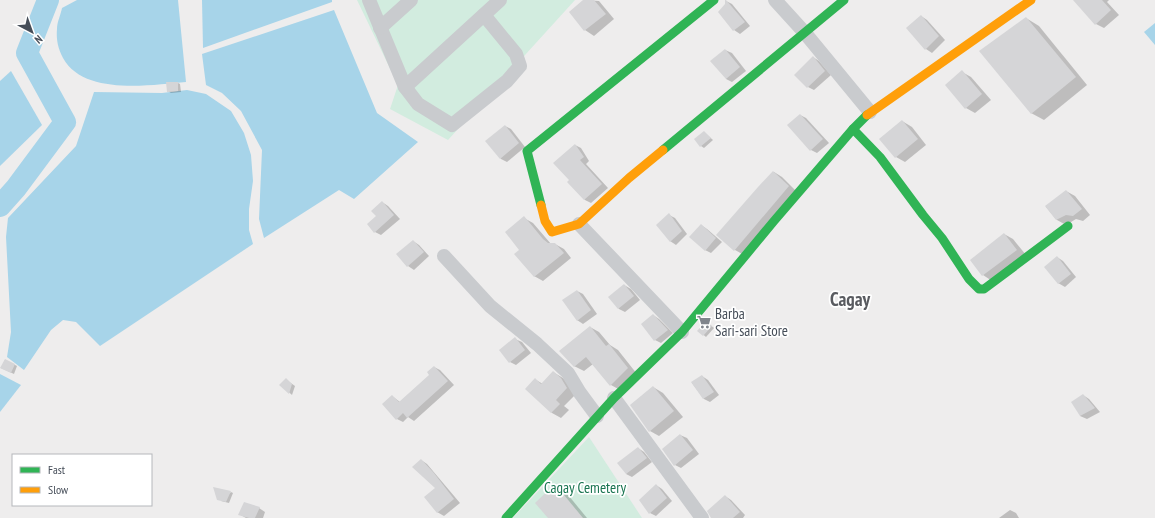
<svg xmlns="http://www.w3.org/2000/svg" width="1155" height="518" font-family="'PT Sans Narrow',sans-serif">
  <style>
    .green { fill: #d2ecdf }
    .water { fill: #a7d4e9 }
    .shadow { fill: #0003 }
    .lines { fill: none; stroke-linecap: round; stroke-linejoin: round }
    .river { stroke: #a7d4e9; stroke-width: 22 }
    .building { fill: #d5d5d7 }
    .street { stroke: #c9cbce; stroke-width: 14 }
    .fast { stroke: #30b455; stroke-width: 9 }
    .slow { stroke: #ff9f0a; stroke-width: 9 }
    .labels { text-anchor: middle; dominant-baseline: central; stroke-width: 3.5; stroke-linejoin: round; paint-order: stroke }
    .poi-label { font-size: 15px; fill: #454d58; stroke: #fff; text-anchor: start }
    .park-label { font-size: 15px; fill: #1a7551; stroke: #fff }
    .district-label { font-size: 19px; font-weight: bold; fill: #595b60; stroke: #fff }
  </style>
  <rect width="100%" height="100%" fill="#eeeded"/>
  <g class="green">
    <path d="M357,0h218l-127,140 -58,-31 8,-24z"/>
    <path d="M589,437l53,81h-129z"/>
  </g>
  <g class="water">
    <path d="M77,0h101l8,82c-35,3 -102,14 -123,-24 -5,-9 -7,-19 -6,-29 0,-7 4,-15 5,-21z"/>
    <path d="M202,0h130v2l-129,46z"/>
    <path d="M334,10l43,103 41,29 -64,57 -15,-9 -75,48 -5,-19 3,-69 -21,-39 -19,-18 -16,-8 -4,-31z"/>
    <path d="M1155,23v22l-11,-13z"/>
    <path d="M11,71l31,54 -42,41v-85z"/>
    <path d="M187,90l19,4 25,17 13,22 7,22 2,26 -4,28v21l4,14 -153,102 -24,-24 -13,-2 -12,10 -27,40 -17,-13 4,-25 -5,-95 2,-19 68,-72 18,-54 68,1z"/>
    <path d="M0,374l21,11 -21,27z"/>
  </g>
  <g class="shadow">
    <path d="M585,0l14,1 15,18 -20,17 -9,-6 -15,-18z"/>
    <path d="M1075,0h34l-2,2 12,13 -15,13 -8,-4z"/>
    <path d="M726,1l6,3 18,22 -10,8 -6,-4 -9,-25z"/>
    <path d="M921,16l6,4 18,20 -13,13 -6,-4 -19,-21z"/>
    <path d="M1026,18l13,8 48,59 -43,35 -13,-7z"/>
    <path d="M725,50l7,3 14,18 -14,11 -6,-3z"/>
    <path d="M813,57l6,4 12,14 -17,15 -6,-3z"/>
    <path d="M962,72l9,5 20,23 -16,13 -9,-5z"/>
    <path d="M178,83l2,1 1,8 -10,1 -3,-2z"/>
    <path d="M800,115l6,3 23,25 -12,10 -6,-3z"/>
    <path d="M902,121l10,6 14,18 -21,17 -9,-5z"/>
    <path d="M505,126l6,3 14,18 -18,15 -6,-3 -14,-18z"/>
    <path d="M704,132l9,8 -9,8 -3,-2z"/>
    <path d="M575,145l6,3 8,13 -3,3 22,24 -17,15 -6,-3 -16,-18z"/>
    <path d="M774,172l8,5 15,15 -53,63 -9,-5 -18,-15z"/>
    <path d="M1066,191l9,5 15,19 -7,6 -7,-2 -10,6 -9,-5 -11,-13z"/>
    <path d="M382,202l6,4 12,13 -19,16 -6,-3 2,-16z"/>
    <path d="M669,215l6,3 12,16 -11,11 -6,-4z"/>
    <path d="M524,218l9,5 18,21h4l9,5 7,9 -28,23 -9,-5z"/>
    <path d="M701,225l6,4 15,13 -11,11 -6,-3z"/>
    <path d="M1004,234l9,5 13,16 -34,26 -9,-6z"/>
    <path d="M413,241l6,4 10,11 -15,14 -6,-4z"/>
    <path d="M1057,257l6,4 13,16 -11,10 -7,-4z"/>
    <path d="M624,285l7,4 9,11 -15,12 -6,-3 -9,-12z"/>
    <path d="M577,291l6,3 14,20 -14,10 -6,-4z"/>
    <path d="M653,315l6,4 14,14 -12,10 -6,-3z"/>
    <path d="M709,324l5,4 -8,9 -7,-6z"/>
    <path d="M590,327l9,5 11,13 8,5 19,24 -17,16 -9,-5 -18,-21 -9,7 -10,-5z"/>
    <path d="M515,339l7,3 9,11 -15,12 -6,-3z"/>
    <path d="M5,360l12,6 -3,8 -13,-6z"/>
    <path d="M434,367l6,3 14,15 -40,36 -6,-4 -5,5 -6,-3 -5,-23 8,6 31,-27z"/>
    <path d="M553,372l10,6 13,16 -12,12 5,4 -8,8 -9,-5 -25,-24 9,-9 7,4z"/>
    <path d="M702,376l6,4 11,15 -9,7 -6,-3 -12,-16z"/>
    <path d="M288,381l7,5 -3,9 -11,-10z"/>
    <path d="M653,387l10,6 20,24 -24,19 -9,-5z"/>
    <path d="M1083,395l6,4 11,13 -13,7 -7,-3z"/>
    <path d="M680,435l7,3 12,16 -18,14 -6,-3z"/>
    <path d="M638,448l6,4 8,10 -20,15 -6,-3z"/>
    <path d="M421,460l6,4 33,39 -16,13 -7,-4v-24z"/>
    <path d="M555,485l9,5 23,28h-38z"/>
    <path d="M656,485l6,4 10,12 -16,15 -6,-3z"/>
    <path d="M231,492l2,1 -4,10 -8,-2z"/>
    <path d="M725,496l6,4 14,15 -2,3h-30z"/>
    <path d="M259,508l6,4 -2,6h-17l-7,-4z"/>
    <path d="M1010,510l6,3 3,5h-20z"/>
  </g>
  <g class="lines">
    <path class="river" d="M0,206l16,-18 49,-66 -38,-69 21,-53"/>
  </g>
  <g class="building">
    <path d="M583,0h11l12,14 -22,17 -15,-19z"/>
    <path d="M725,0h1l19,22 -12,9 -15,-19 7,-8z"/>
    <path d="M1073,0h29l9,10 -16,15z"/>
    <path d="M921,15l18,21 -14,14 -19,-22z"/>
    <path d="M1026,17l50,60 -45,37 -52,-63z"/>
    <path d="M725,49l15,18 -14,12 -16,-18z"/>
    <path d="M813,56l12,15 -18,17 -13,-13z"/>
    <path d="M962,70l20,24 -17,15 -20,-24z"/>
    <path d="M166,82h12v9l-11,1z"/>
    <path d="M800,114l23,25 -13,12 -23,-26z"/>
    <path d="M902,120l16,19 -23,19 -16,-19z"/>
    <path d="M505,125l14,18 -19,16 -15,-18z"/>
    <path d="M704,131l7,7 -11,9 -6,-8z"/>
    <path d="M575,144l9,13 -4,3 22,24 -18,16 -17,-18 2,-2 -16,-17z"/>
    <path d="M773,171l16,15 -55,65 -18,-16 42,-48z"/>
    <path d="M1066,190l16,19 -9,7 -7,-1 -10,5 -11,-14z"/>
    <path d="M382,201l12,14 -20,18 -7,-9 9,-8 -5,-5z"/>
    <path d="M669,213l13,18 -12,11 -14,-17z"/>
    <path d="M524,216l19,23 5,4h7l9,10 -30,24 -20,-23 5,-4 -14,-18z"/>
    <path d="M701,224l15,14 -11,13 -16,-14z"/>
    <path d="M1004,233l13,17 -35,26 -12,-16z"/>
    <path d="M413,240l11,12 -17,15 -11,-13z"/>
    <path d="M1057,256l14,18 -13,10 -14,-17z"/>
    <path d="M624,284l10,12 -16,13 -10,-12z"/>
    <path d="M577,290l14,20 -14,11 -15,-21z"/>
    <path d="M653,314l15,16 -14,11 -13,-17z"/>
    <path d="M706,321l6,5 -9,10 -6,-5z"/>
    <path d="M590,326l16,20 3,-2 19,24 -18,18 -24,-29 -12,10 -15,-16z"/>
    <path d="M515,337l10,13 -16,13 -10,-13z"/>
    <path d="M5,359l10,5 -4,9 -11,-5z"/>
    <path d="M434,366l14,15 -41,37 -4,-5 -7,7 -14,-16 10,-9 7,7 30,-27 -2,-3z"/>
    <path d="M553,371l8,7 6,10 -11,12 4,4 -9,9 -26,-24 10,-11 6,6z"/>
    <path d="M702,375l12,17 -11,7 -12,-17z"/>
    <path d="M286,378l6,6 -3,10 -10,-9z"/>
    <path d="M653,386l21,25 -25,21 -19,-27z"/>
    <path d="M1083,394l12,14 -15,8 -9,-14z"/>
    <path d="M680,434l13,16 -19,16 -12,-17z"/>
    <path d="M638,447l9,11 -21,16 -9,-11z"/>
    <path d="M421,459l13,14 20,26 -17,14 -13,-16 11,-9 -23,-21z"/>
    <path d="M555,484l28,34h-35l-13,-15z"/>
    <path d="M656,484l11,14 -18,16 -10,-14z"/>
    <path d="M213,487l18,4 -5,11 -9,-2z"/>
    <path d="M725,495l15,17 -7,6h-22l-4,-7z"/>
    <path d="M244,502l16,5 -5,11h-6l-11,-3z"/>
  </g>
  <g class="lines">
    <g class="street">
      <path d="M369,0l36,87 13,17 34,21 55,-44 13,-15 -4,-12 -32,-39"/>
      <path d="M775,0l30,33 65,79"/>
      <path d="M380,28l31,-28"/>
      <path d="M405,87l95,-87"/>
      <path d="M579,224l103,108"/>
      <path d="M444,256l46,50 47,38 31,29 12,20 17,23"/>
      <path d="M614,398l88,120"/>
    </g>
    <g class="fast">
      <path d="M853,129l27,28 43,58 19,23 27,41 10,10h5l84,-63"/>
      <path d="M663,150l181,-150"/>
      <path d="M541,205l-14,-54 187,-151"/>
      <path d="M506,518l108,-120 68,-66 92,-111 79,-92 14,-14"/>
    </g>
    <g class="slow">
      <path d="M867,115l164,-115"/>
      <path d="M541,205l4,16 7,11 27,-8 50,-46 34,-28"/>
    </g>
  </g>
  <defs>
    <symbol id="supermarket-bare" viewBox="-9 -9 18 18"><path d="M-6-5.5h2.5l.6 2H6L4.5 2H-2.5L-4.4-4H-6ZM-1.5 3.2a1.3 1.3 0 1 0 .1 0ZM3 3.2a1.3 1.3 0 1 0 .1 0Z" fill="#80858c" stroke="#fff" stroke-width="2.5" paint-order="stroke"/></symbol>
  </defs>
  <g fill-rule="evenodd">
    <use href="#supermarket-bare" x="694" y="312" width="20" height="20"/>
  </g>
  <g class="labels">
    <g class="poi-label">
      <text x="715" y="313">Barba<tspan x="715" dy="17">Sari-sari Store</tspan></text>
    </g>
    <g class="park-label">
      <text x="585" y="487">Cagay Cemetery</text>
    </g>
    <g class="district-label">
      <text x="850" y="299">Cagay</text>
    </g>
  </g>
  <rect x="12" y="454" width="140" height="52" fill="#ffffff" stroke="#b5b8bc"/>
  <rect x="20" y="467" width="20" height="6" fill="#30b455" stroke="#b5b8bc"/>
  <text x="48" y="474" font-size="12" fill="#454d58">Fast</text>
  <rect x="20" y="487" width="20" height="6" fill="#ff9f0a" stroke="#b5b8bc"/>
  <text x="48" y="494" font-size="12" fill="#454d58">Slow</text>
  <g transform="translate(32 32) rotate(139)" stroke="#ffffff" stroke-width="3" paint-order="stroke">
  <path d="M0-3L7 15L0 10L-7 15Z" fill="#454d58"/>
  <text y="-6" font-size="11" font-weight="bold" text-anchor="middle" fill="#454d58">N</text>
  </g>
</svg>
